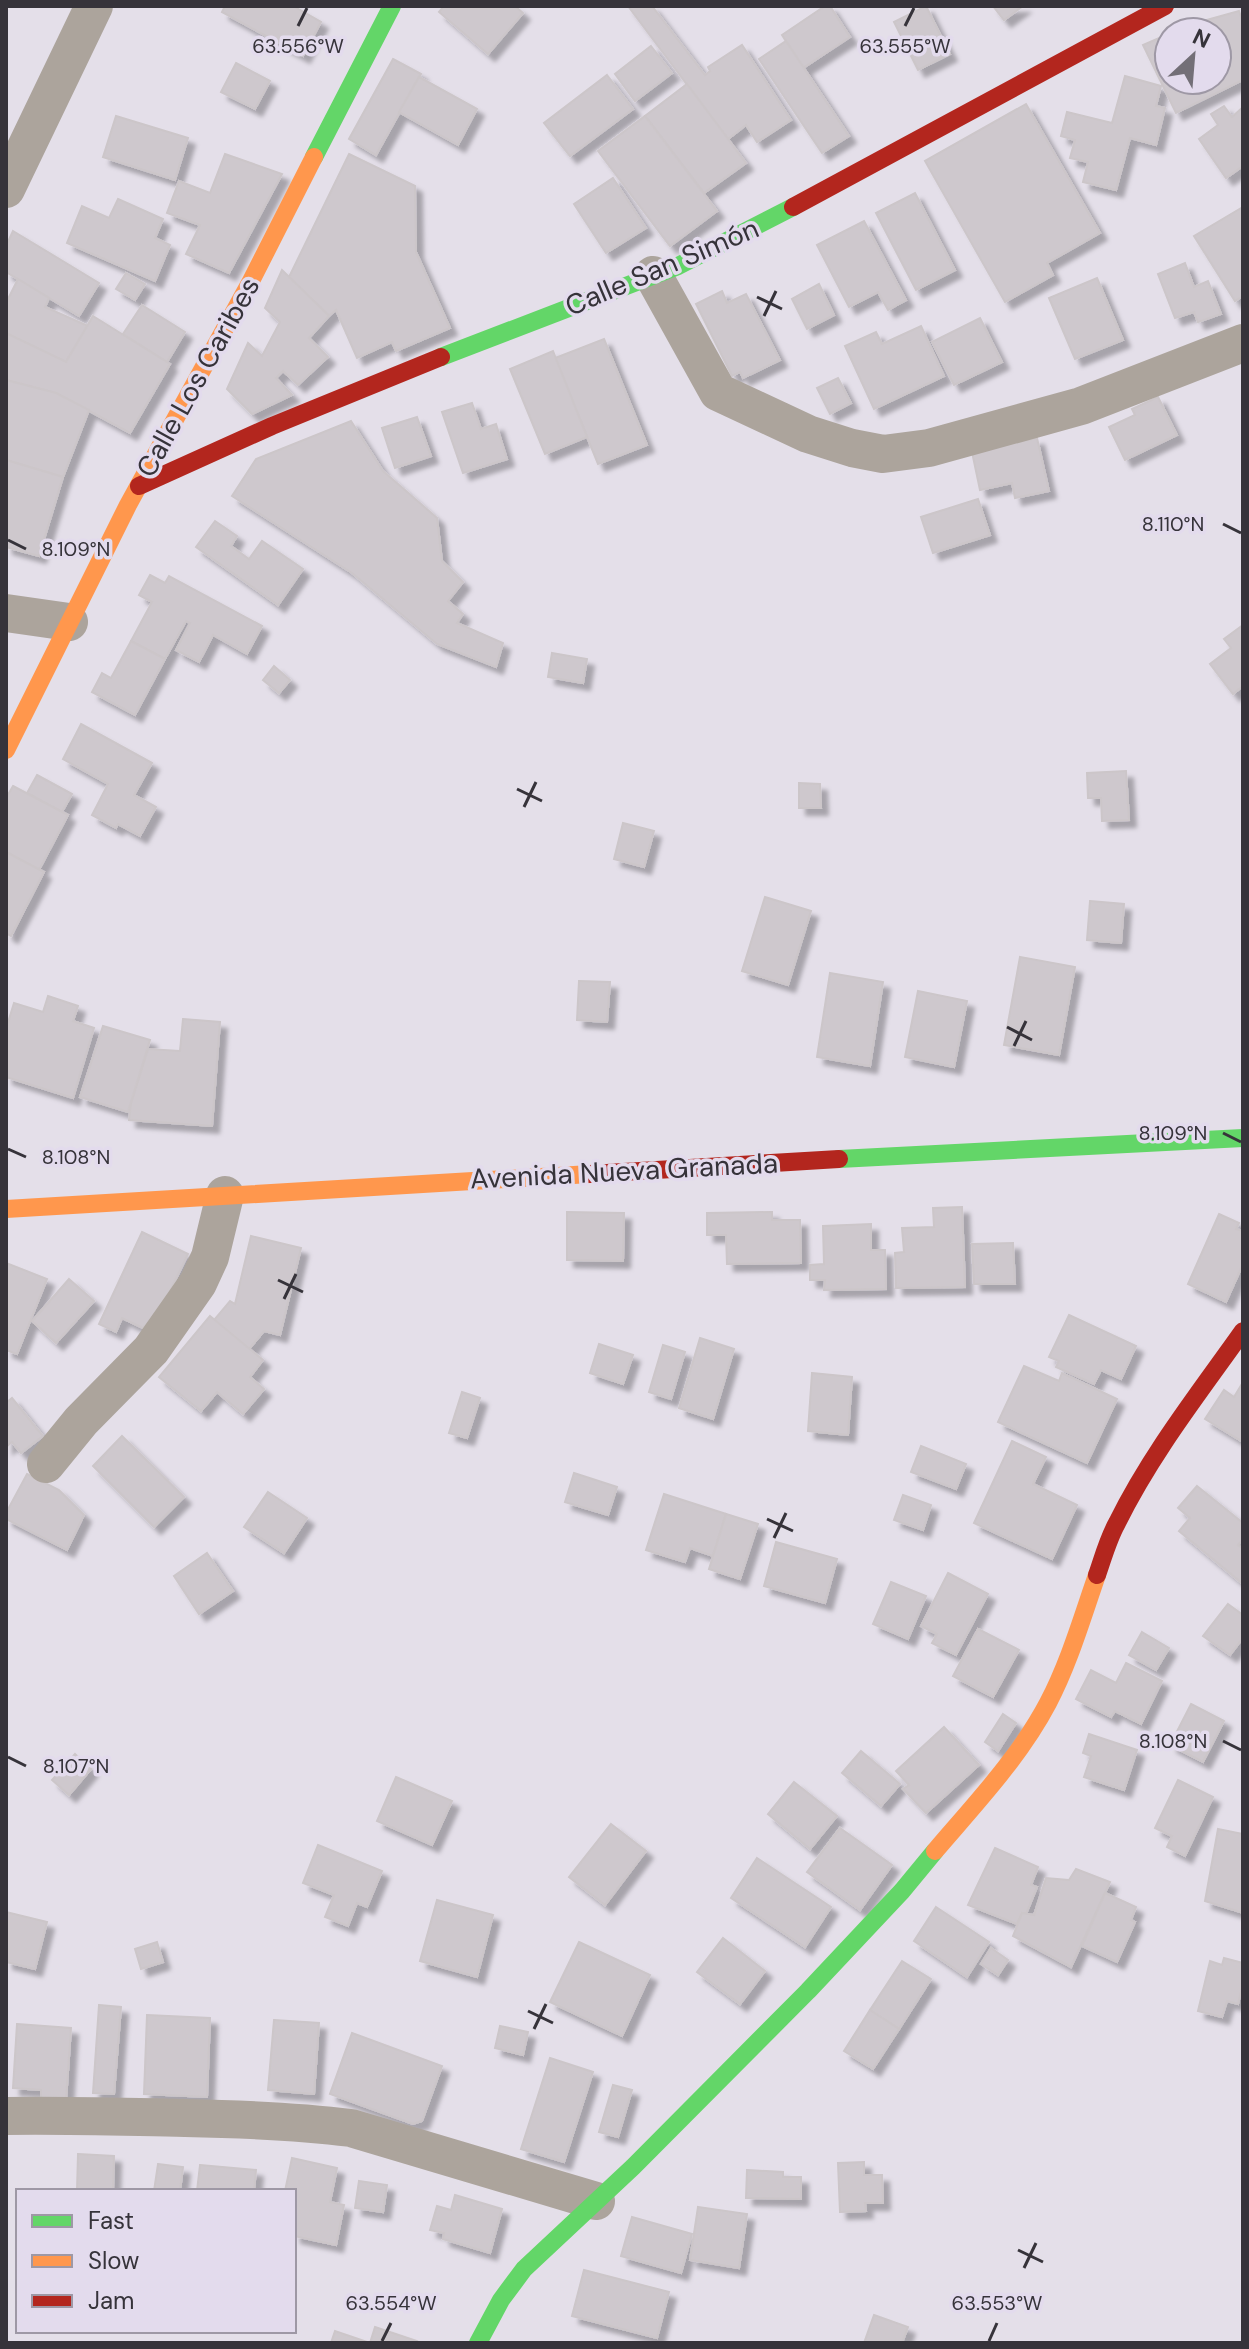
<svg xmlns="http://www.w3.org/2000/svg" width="1249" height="2349" font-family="'DM Sans',sans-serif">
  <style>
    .building { fill: #cec8cd; stroke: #ccc6c9; stroke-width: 2; filter: url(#shadow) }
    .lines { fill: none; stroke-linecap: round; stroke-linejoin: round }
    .street { stroke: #aca49c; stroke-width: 38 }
    .fast { stroke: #63d668; stroke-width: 18 }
    .slow { stroke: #ff974d; stroke-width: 18 }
    .jam { stroke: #b3261e; stroke-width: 18 }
    .ticks { fill: none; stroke: #36333a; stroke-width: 3 }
    .labels { text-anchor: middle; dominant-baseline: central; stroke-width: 7; stroke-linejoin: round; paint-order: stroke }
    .street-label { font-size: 28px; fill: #36333a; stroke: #e3dbed }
    .ticks-label { font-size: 20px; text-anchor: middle; fill: #36333a; stroke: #e3dbed; stroke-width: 7; stroke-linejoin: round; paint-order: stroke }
  </style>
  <defs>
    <filter id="shadow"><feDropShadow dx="7" dy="7" stdDeviation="2" flood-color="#0004"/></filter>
  </defs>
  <rect width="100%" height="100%" fill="#e4dfe9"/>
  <g class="building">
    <path d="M225,6h68l28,16 -18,34 -81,-44z"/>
    <path d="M444,6h71l8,7 -35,41 -49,-42z"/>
    <path d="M628,6h24l53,69 5,-4 -2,-4 34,-22 49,75 -34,22 -11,-17 -18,14z"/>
    <path d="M825,6h5l20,31 -47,31 -21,-33z"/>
    <path d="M926,6l24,48 -32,16 -24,-48z"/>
    <path d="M993,6h30l-19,14z"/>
    <path d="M1239,11l4,12v57l-67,33 -33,-68 23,-10 3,5v40h48v-48h-18l-3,-9z"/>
    <path d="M786,41l63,95 -27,17 -63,-94z"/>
    <path d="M651,46l21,27 -37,28 -20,-27z"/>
    <path d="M393,59l28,15 -45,81 -27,-16z"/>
    <path d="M236,63l34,18 -15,28 -34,-17z"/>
    <path d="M607,75l26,34 -63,47 -26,-33z"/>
    <path d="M1125,76l36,10 -5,20 9,2 -9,37 -26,-7 -14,52 -33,-8 5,-20 -18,-4 5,-18 -14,-4 6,-24 45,11z"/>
    <path d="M419,77l58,32 -19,36 -59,-33z"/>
    <path d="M687,84l59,79 -42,30 -59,-77z"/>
    <path d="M1026,104l74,129 -53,30 6,12 -48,27 -80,-141z"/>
    <path d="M1224,106l8,11 11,-10v59l-17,12 -27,-39 19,-14 -7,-11z"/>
    <path d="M116,116l72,22 -13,42 -72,-23z"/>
    <path d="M645,116l72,95 -47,35 -72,-95z"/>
    <path d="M225,154l57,20 -53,99 -43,-19 14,-29 -33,-12 12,-32 31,12z"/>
    <path d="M349,154l66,32 1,66 34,76 -54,23 -4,-9 -35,16 -21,-48 -7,6 -40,-39z"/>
    <path d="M613,178l33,50 -40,25 -32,-49z"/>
    <path d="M915,193l40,77 -39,20 -40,-77z"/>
    <path d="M118,199l45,20 -8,19 15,7 -15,36 -88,-38 15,-37 27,12z"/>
    <path d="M1243,207v89l-8,5 -41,-65z"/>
    <path d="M864,221l42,79 -18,10 -10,-18 -29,15 -32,-62z"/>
    <path d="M13,231l86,52 -20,33 -73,-44v-26z"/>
    <path d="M1185,263l9,24 14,-6 13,33 -23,8 -4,-10 -19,6 -17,-44z"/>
    <path d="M282,270l47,46 -20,22 19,19 -30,28 -15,-14 -7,7 16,17 -40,19 -25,-25 21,-46 14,13 18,-34 -15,-14z"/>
    <path d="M126,273l19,11 -10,16 -19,-11z"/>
    <path d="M1097,278l26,62 -48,19 -26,-61z"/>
    <path d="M18,279l31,19 -4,9 43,19 -22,36 -60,-29v-30z"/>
    <path d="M819,284l15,31 -27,14 -15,-30z"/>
    <path d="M722,291l5,12 19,-9 34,66 -37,18 -3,-6 -8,4 -36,-72z"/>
    <path d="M142,305l43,27 -18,30 -44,-28z"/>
    <path d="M93,316l77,48 -40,69 -74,-40 -50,-13v-47l60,29z"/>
    <path d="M980,318l22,44 -48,23 -22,-43z"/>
    <path d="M921,326l23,50 -70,33 -29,-63 31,-14 6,12z"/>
    <path d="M604,339l43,106 -49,19 -43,-106z"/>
    <path d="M553,351l34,86 -42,17 -35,-85z"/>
    <path d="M838,378l13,25 -21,11 -13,-26z"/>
    <path d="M6,380l50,13 33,17 -26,67 -57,-17z"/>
    <path d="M1158,397l19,38 -52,25 -16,-33 26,-12 -3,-6z"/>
    <path d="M472,403l9,26 15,-5 11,35 -44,14 -21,-61z"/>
    <path d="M417,417l14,39 -36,12 -13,-40z"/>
    <path d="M351,421l32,50 54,47 5,43 21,21 -15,19 15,13 -6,9 46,20 -7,24 -59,-23 -85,-71 -120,-77 24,-37z"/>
    <path d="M1037,438l12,53 -34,7 -3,-15 -32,7 -8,-38z"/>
    <path d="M6,460l57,17 -24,79 -33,-9z"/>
    <path d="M978,499l12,36 -57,18 -12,-36z"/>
    <path d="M215,521l22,15 -6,10 18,13 13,-18 41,28 -25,36 -82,-58z"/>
    <path d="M150,575l15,8 4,-7 93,50 -15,28 -34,-19 -14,27 -23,-12 14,-27 -4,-2 -21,38 -34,-18 21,-39 -13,-7z"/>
    <path d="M1243,625v61l-10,8 -23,-30 21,-16 -7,-9z"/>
    <path d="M131,641l34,18 -30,56 -43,-23 10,-19 9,5z"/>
    <path d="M552,653l35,6 -4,24 -35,-6z"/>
    <path d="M274,666l16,14 -11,13 -16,-13z"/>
    <path d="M81,724l71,39 -18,32 22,12 -16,29 -22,-12 -2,4 -24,-13 16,-31 -45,-25z"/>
    <path d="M1126,771l3,49 -27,1 -1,-23h-13l-1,-25z"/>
    <path d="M37,775l35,19 -10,18 -35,-19z"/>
    <path d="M799,783l21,1 1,24h-22z"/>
    <path d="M13,786l55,29 -29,55 -33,-18v-54z"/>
    <path d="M623,823l31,8 -10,36 -30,-8z"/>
    <path d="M6,852l38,20 -33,64 -5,-3z"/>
    <path d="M765,897l46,14 -23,74 -46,-14z"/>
    <path d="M1090,901l34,3 -3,39 -34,-3z"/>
    <path d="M1020,957l55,10 -16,88 -55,-10z"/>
    <path d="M830,973l53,9 -13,84 -53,-9z"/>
    <path d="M579,981l31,1 -3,40 -30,-2z"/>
    <path d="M918,991l49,10 -13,66 -49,-10z"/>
    <path d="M48,996l30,10 -5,15 21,7 -21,70 -67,-21v-48l8,-26 29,9z"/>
    <path d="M183,1019l37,3 -8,104 -83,-6 2,-17 17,-54 32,2z"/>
    <path d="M103,1026l47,14 -22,72 -48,-15z"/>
    <path d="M962,1207l3,80 -69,1 -1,-35 9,-1 -2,-24 32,-1 -1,-19z"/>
    <path d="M567,1212l57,1 -1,48 -56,-1z"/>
    <path d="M772,1212v8h28l1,43 -74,1 -1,-29h-19v-22z"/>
    <path d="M1219,1214l20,9 -3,6 7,2v33l-17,38 -38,-18z"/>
    <path d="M871,1224v26h14l1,39 -62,1 1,-10h-15v-15l14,-1 -1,-38z"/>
    <path d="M142,1232l46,22 -27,56 -18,18 -21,-10 -6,14 -17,-8z"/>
    <path d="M251,1236l50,12 -21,87 -16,-4 -15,18 -35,-29 16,-19 5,3z"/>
    <path d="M1013,1243l2,41h-41l-2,-40z"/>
    <path d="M6,1263l41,16 -30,75 -11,-4z"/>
    <path d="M69,1279l25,22 -38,42 -24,-22z"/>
    <path d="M1069,1315l67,31 -15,33 -20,-9 -7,14 -38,-17 3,-6 -10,-4z"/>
    <path d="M210,1316l53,44 -13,17 14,12 -21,25 -26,-22 -16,19 -42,-34z"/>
    <path d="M700,1338l34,11 -21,70 -34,-11z"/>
    <path d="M599,1344l34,11 -10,29 -33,-11z"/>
    <path d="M663,1345l22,7 -14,47 -22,-7z"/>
    <path d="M1024,1366l35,15 3,-8 55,26 -30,64 -89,-41z"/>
    <path d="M812,1373l40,4 -4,58 -40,-4z"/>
    <path d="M1243,1382v60l-38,-23 19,-29 10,7z"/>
    <path d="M462,1392l18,6 -13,40 -18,-5z"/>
    <path d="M12,1398l31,38 -22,17 -9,-11 -6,5v-44z"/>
    <path d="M122,1436l62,61 -30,30 -61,-61z"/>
    <path d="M1012,1441l34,16 -13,27 44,21 -25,54 -78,-36z"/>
    <path d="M921,1446l45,18 -10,25 -45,-17z"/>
    <path d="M574,1473l43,14 -9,28 -43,-13z"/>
    <path d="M27,1474l32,16 25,25 -17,35 -61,-31v-6z"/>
    <path d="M1197,1486l46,37v17l-5,5 5,4v35l-64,-53 11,-13 -12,-10z"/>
    <path d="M268,1492l39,26 -23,35 -40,-26z"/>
    <path d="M664,1494l62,20 -13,42 -23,-8 -5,14 -39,-12z"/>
    <path d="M903,1495l28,10 -8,25 -29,-10z"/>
    <path d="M726,1514l32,10 -18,55 -31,-10z"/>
    <path d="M776,1542l61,17 -12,44 -61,-17z"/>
    <path d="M207,1553l26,38 -34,23 -25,-38z"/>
    <path d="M948,1573l40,21 -32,61 -24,-12 5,-9 -16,-8z"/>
    <path d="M891,1582l35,14 -18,43 -35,-15z"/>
    <path d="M1228,1604l15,11v23l-13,17 -27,-19z"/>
    <path d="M978,1629l41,21 -26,47 -40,-21z"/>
    <path d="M1142,1632l27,16 -13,22 -27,-15z"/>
    <path d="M1126,1663l36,18 -21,43 -26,-13 -4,6 -35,-18 15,-29 25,13z"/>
    <path d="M1191,1704l33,17 -21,41 -33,-17z"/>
    <path d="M1003,1714l13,9 -18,28 -13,-9z"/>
    <path d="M944,1727l35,38 -53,48 -23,-24 6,-4 -13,-14z"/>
    <path d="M1089,1734l48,16 -13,40 -40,-13 7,-21 -8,-3z"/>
    <path d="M861,1751l39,33 -19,22 -39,-33z"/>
    <path d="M75,1754l16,15 -22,26 -17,-15z"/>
    <path d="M396,1777l56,24 -20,44 -55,-24z"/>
    <path d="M1178,1780l35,17 -28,59 -18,-9 5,-11 -17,-8z"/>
    <path d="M794,1782l43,34 -27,33 -42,-35z"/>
    <path d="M611,1824l35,27 -41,54 -36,-28z"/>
    <path d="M840,1828l52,37 -32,45 -53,-38z"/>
    <path d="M1218,1829l25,5v79l-38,-12z"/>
    <path d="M318,1845l64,26 -15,36 -10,-4 -9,23 -23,-9 9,-22 -31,-12z"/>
    <path d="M995,1848l43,19 -7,18 6,2 -11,27 -4,-1 -5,11 -49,-19z"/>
    <path d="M757,1858l74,49 -26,40 -74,-49z"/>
    <path d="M1076,1869l34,13 -39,85 -58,-31 9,-23 12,2 12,-37 23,2z"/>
    <path d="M1105,1893l31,14 -5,13 4,2 -18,40 -35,-16z"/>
    <path d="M437,1900l56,15 -16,62 -57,-16z"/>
    <path d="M936,1907l53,35 -22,35 -53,-36z"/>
    <path d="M6,1912l41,10 -12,47 -29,-7z"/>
    <path d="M723,1938l42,33 -25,33 -43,-32z"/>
    <path d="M157,1942l6,20 -22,7 -6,-20z"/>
    <path d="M579,1942l71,33 -28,61 -72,-34z"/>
    <path d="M991,1948l17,12 -10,15 -17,-11z"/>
    <path d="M1224,1958l19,5v21l-5,20 -11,-3 -5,16 -24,-6 12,-50 12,4z"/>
    <path d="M902,1961l29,18 -32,50 -29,-19z"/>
    <path d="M99,2005l22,2 -7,87 -21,-1z"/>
    <path d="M870,2010l29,19 -26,40 -29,-18z"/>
    <path d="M147,2015l63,3 -3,79 -63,-3z"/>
    <path d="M274,2020l45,3 -5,71 -46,-4z"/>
    <path d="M17,2024l54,4 -5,73 -25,-1v-10l-28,-2z"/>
    <path d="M500,2026l28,6 -5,23 -28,-7z"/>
    <path d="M352,2033l90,33 -20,55 -9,3 -83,-30z"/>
    <path d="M550,2058l43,14 -29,90 -43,-13z"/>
    <path d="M613,2085l19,5 -14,47 -19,-5z"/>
    <path d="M78,2154l36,2 -1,35h-36z"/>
    <path d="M292,2158l45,10 -7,34 14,3 -8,40 -42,-9v-45h-9z"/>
    <path d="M864,2162v13h18l1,28h-18l1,8 -26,1 -2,-49z"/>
    <path d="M158,2164l25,3 -3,24h-26z"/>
    <path d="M200,2165l56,5 -2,21h-57z"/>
    <path d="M747,2170l36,2v5h18v22l-55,-1z"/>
    <path d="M359,2181l28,4 -4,27 -28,-4z"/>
    <path d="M455,2195l47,14 -12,44 -47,-14 1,-6 -14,-3 7,-24 14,4z"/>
    <path d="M698,2207l49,7 -8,54 -49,-8z"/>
    <path d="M632,2217l60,17 -11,39 -60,-17z"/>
    <path d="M584,2270l85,22 -12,46 -85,-22z"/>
    <path d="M874,2315l34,12 -6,16h-38z"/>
    <path d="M375,2327l42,14 -1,2h-85l4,-12 35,12z"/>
  </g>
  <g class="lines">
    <g class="street">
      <path d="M6,189l88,-183"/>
      <path d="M653,275l65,117 90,42 44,14 31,6 46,-6 152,-42 162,-63"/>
      <path d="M6,613l63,9"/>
      <path d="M46,1464l35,-43 70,-71 47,-67 12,-26 15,-62"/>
      <path d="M6,2116c60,-1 119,1 179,2 56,1 111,3 166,10l245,73"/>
    </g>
    <g class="fast">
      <path d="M314,157l78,-151"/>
      <path d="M441,357l237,-91 115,-59"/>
      <path d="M839,1159l404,-21"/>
      <path d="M478,2343l23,-43 23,-31 109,-102 175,-176 94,-100 33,-40"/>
    </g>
    <g class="slow">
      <path d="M6,750l122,-245 123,-224 63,-124"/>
      <path d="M6,1209l584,-35"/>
      <path d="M935,1851c40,-47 84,-93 113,-148 21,-40 34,-85 49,-128"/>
    </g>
    <g class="jam">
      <path d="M793,207l372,-201"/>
      <path d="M139,486l133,-60 169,-69"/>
      <path d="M590,1174l249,-15"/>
      <path d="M1097,1575c6,-17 11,-36 20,-52 34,-69 82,-130 126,-192"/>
    </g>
  </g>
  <path class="ticks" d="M298,26l9,-18M905,26l9,-18M757,297l25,12M764,316l12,-25M1223,524l18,9M8,540l18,9M517,789l25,12M524,807l12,-25M1007,1027l25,13M1014,1046l12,-25M1223,1133l18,9M8,1149l18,8M278,1280l25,12M284,1299l12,-25M767,1519l26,12M774,1538l12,-25M1223,1741l18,9M8,1757l18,9M528,2011l25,12M534,2029l12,-25M1018,2250l25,12M1024,2268l12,-25M382,2341l9,-18M989,2341l8,-18"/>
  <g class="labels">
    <g class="street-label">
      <text transform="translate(662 267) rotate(-23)">Calle San Simón</text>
      <text transform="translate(198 377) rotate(-61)">Calle Los Caribes</text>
      <text transform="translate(624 1171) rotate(-3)">Avenida Nueva Granada</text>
    </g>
  </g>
  <g class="ticks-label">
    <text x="298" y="53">63.556°W</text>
    <text x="905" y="53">63.555°W</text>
    <text x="1173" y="531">8.110°N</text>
    <text x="76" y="556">8.109°N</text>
    <text x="1173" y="1140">8.109°N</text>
    <text x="76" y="1164">8.108°N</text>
    <text x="1173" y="1748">8.108°N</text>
    <text x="76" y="1773">8.107°N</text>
    <text x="391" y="2310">63.554°W</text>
    <text x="997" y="2310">63.553°W</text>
  </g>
  <rect width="1249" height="2349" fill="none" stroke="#36333a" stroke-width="16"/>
  <rect x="16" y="2189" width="280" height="144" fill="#e3dbed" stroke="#9e98a5" stroke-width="2"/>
  <rect x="32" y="2215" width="40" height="12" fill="#63d668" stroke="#9e98a5" stroke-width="2"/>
  <text x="88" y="2229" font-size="24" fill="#36333a">Fast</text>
  <rect x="32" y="2255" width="40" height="12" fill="#ff974d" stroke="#9e98a5" stroke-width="2"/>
  <text x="88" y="2269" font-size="24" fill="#36333a">Slow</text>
  <rect x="32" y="2295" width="40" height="12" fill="#b3261e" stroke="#9e98a5" stroke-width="2"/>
  <text x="88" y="2309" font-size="24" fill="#36333a">Jam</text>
  <g transform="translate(1193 56) rotate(26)"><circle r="38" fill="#e3dbed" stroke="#9e98a5" stroke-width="2"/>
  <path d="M0-6L14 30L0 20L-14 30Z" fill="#736f77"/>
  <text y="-12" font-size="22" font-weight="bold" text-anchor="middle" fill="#36333a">N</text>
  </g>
</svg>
